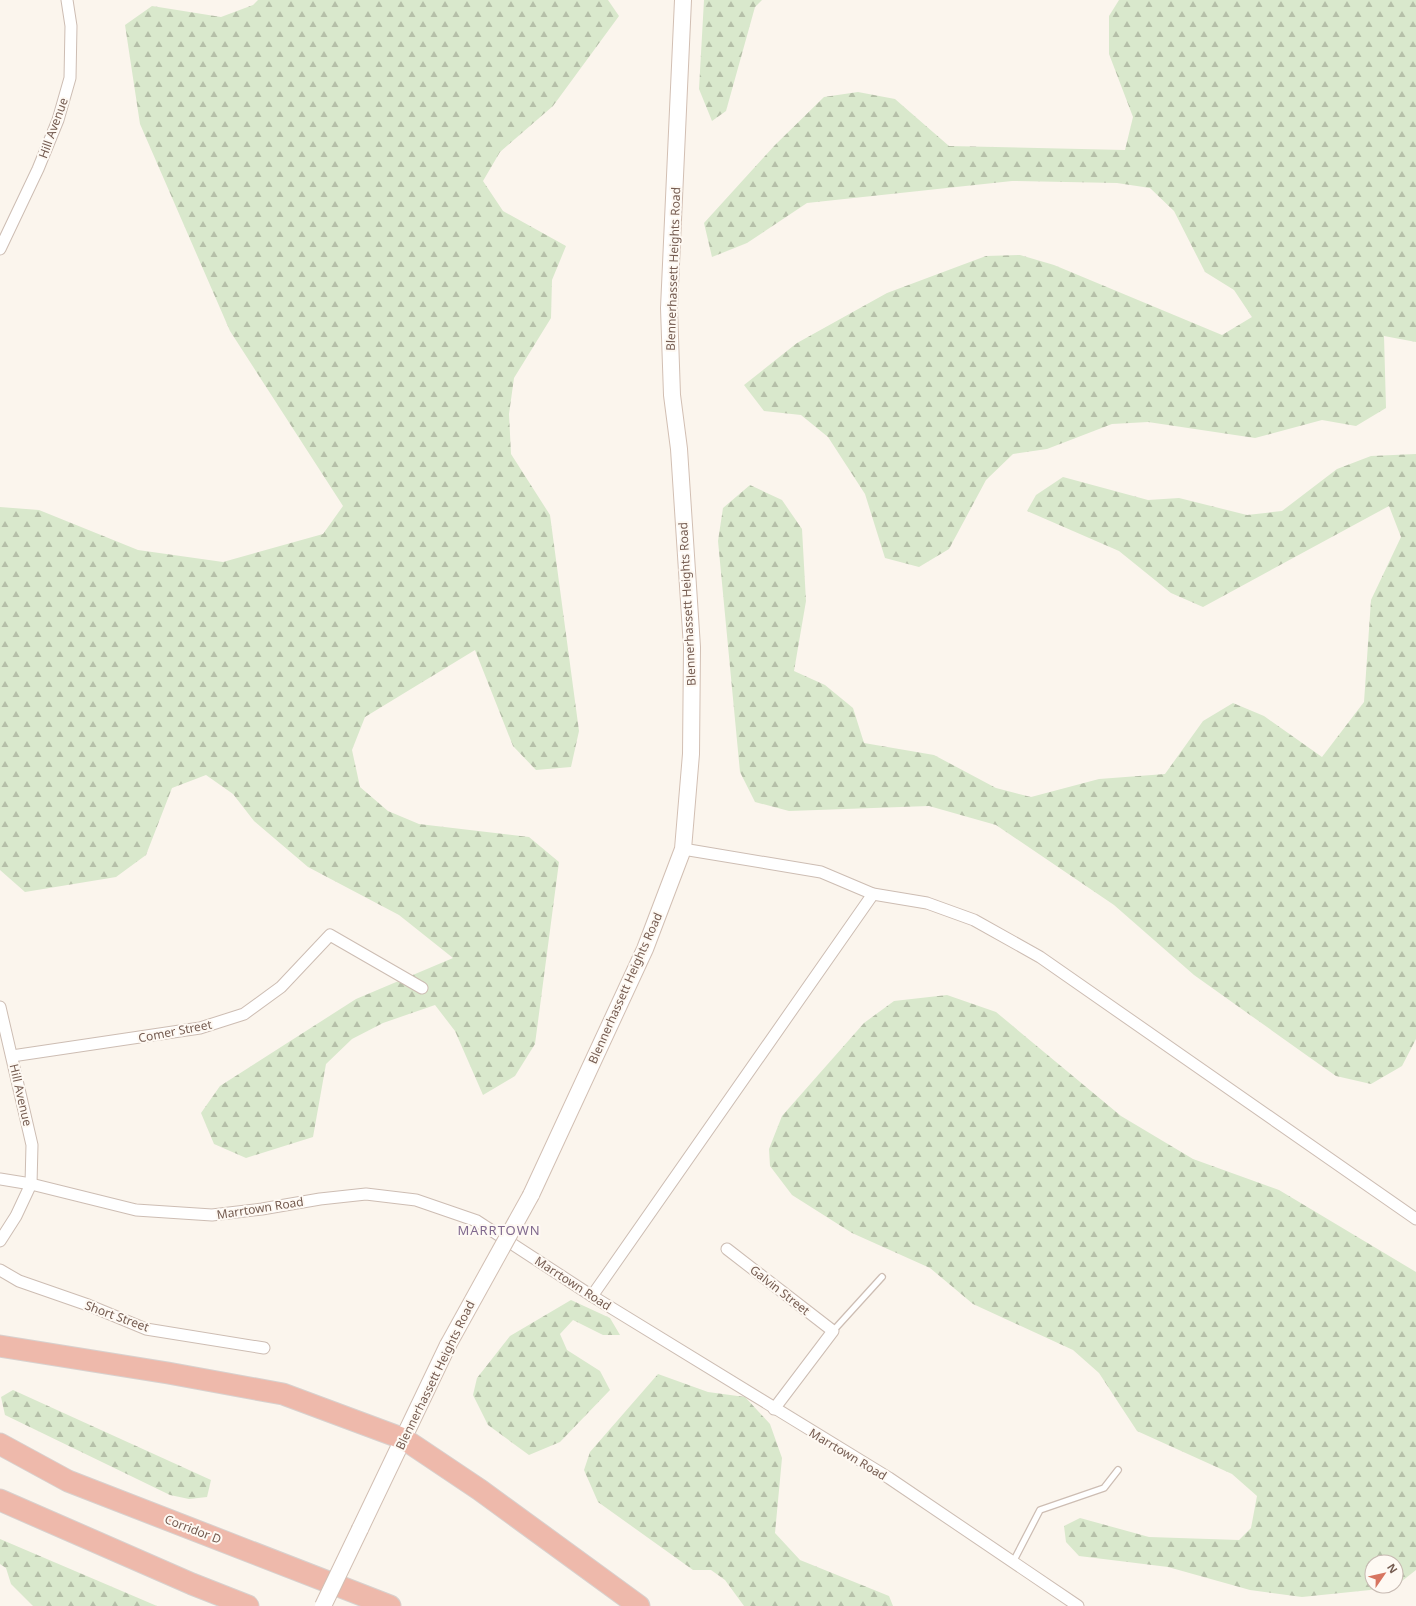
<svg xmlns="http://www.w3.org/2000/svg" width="1416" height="1606" font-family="'Noto Sans',sans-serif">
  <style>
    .forest { fill: url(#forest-firs) }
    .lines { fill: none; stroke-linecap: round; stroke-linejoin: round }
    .lane-casing { stroke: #cdbdb3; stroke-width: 8 }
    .street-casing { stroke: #cdbdb3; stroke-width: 13 }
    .secondary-casing { stroke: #d2bfb3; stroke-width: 18 }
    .highway-casing { stroke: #d8d1ce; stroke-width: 23 }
    .lane { stroke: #fff; stroke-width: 5.5 }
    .street { stroke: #fff; stroke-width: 11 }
    .secondary { stroke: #fff; stroke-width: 16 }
    .highway { stroke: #eeb9ab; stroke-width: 21 }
    .secondary-bridge-casing { stroke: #d2bfb3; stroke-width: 18; stroke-linecap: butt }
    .secondary-bridge { stroke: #fff; stroke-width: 16 }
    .labels { text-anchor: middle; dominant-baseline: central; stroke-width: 4; stroke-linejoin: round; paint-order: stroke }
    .street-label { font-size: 12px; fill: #755c51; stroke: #fef9f3 }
    .neighbourhood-label { font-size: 13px; letter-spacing: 1px; fill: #816a8f; stroke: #fef9f3 }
  </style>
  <defs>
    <pattern id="forest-firs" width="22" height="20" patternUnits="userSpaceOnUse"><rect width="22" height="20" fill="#d9e8cc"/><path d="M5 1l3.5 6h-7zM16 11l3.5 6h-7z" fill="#b5bfa8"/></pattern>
  </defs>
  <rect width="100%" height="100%" fill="#fbf5ed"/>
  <g class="forest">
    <path d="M258,0h350l11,16 -66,90 -53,46 -17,29 20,30 63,35 -14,34 -1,38 -37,60 -5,36 2,40 39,61 29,216 -8,36 -35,3 -23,-24 -38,-96 -110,67 -13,33 8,37 28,24 31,13 110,13 30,25 -24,182 -20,32 -32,19 -28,-64 -20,-26 -52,18 -31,16 -26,25 -13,73 -67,21 -32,-14 -13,-31 19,-27 136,-87 97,-41 -54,-43 -91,-48 -54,-46 -21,-27 -27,-19 -34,13 -26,67 -30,22 -91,15 -25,-22v-363l39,3 99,40 85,12 100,-28 20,-28 -113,-175 -90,-207 -15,-99 27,-19 69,11 32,-12z"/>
    <path d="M704,0h58l-7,7 -29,104 -14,10 -13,-32z"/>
    <path d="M1119,0h297v342l-32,-6 2,72 -30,18 -34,-6 -67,18 -107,-16 -36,2 -65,25 -34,5 -27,26 -37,69 -30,18 -34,-9 -20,-64 -37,-57 -27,-22 -37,-4 -20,-26 53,-42 90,-50 99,-37 34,-1 34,10 168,70 30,-18 -18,-27 -29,-18 -31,-61 -24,-23 -33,-5 -105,-2 -205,22 -60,40 -35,14 -8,-34 71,-78 49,-48 34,-5 37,7 54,47 176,4 8,-33 -24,-63v-38z"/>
    <path d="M1416,454v585l-14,27 -31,18 -35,-8 -27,-19 -115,-82 -80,-70 -118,-80 -67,-19 -140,5 -34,-9 -15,-30 -22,-231 5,-33 27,-23 32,15 20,29 4,72 -12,70 31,14 28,23 11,35 70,12 62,33 35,9 68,-18 66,-5 38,-53 30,-18 31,13 58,41 42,-55 7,-102 30,-63 -12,-31 -186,101 -32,-14 -52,-42 -92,-40 9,-16 27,-18 85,23 31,-2 68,17 35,-4 55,-42 34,-13z"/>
    <path d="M947,995l49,17 125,104 72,43 86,31 137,82v298l-14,11 -6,2v-21h-24v24h13l-15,4 -68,7 -52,-7 -82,-23 -89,-11 -13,-14 -2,-16 16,-8 69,19 90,3 12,-12 6,-32 -25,-22 -95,-43 -38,-58 -26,-23 -100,-46 -43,-36 -78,-35 -60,-38 -22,-29 -1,-17 13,-33 82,-93 30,-22z"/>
    <path d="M571,1300l39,18 10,17h-17l-30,-15 -13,14 7,16 33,21 10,19 -50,52 -31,13 -41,-30 -15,-30 4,-17 33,-42z"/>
    <path d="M658,1374l50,18 37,5 25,27 12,34 -7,75 25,27 89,36 4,10h-149l-19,-26 -14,-10h-18l-95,-68 -14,-32 6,-18z"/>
    <path d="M13,1390l198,90 -4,17 -18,2 -19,-4 -165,-80 -4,-18z"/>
    <path d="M0,1539l157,67h-124l-22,-22 -5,-16 -6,-4z"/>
  </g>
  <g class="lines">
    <defs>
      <g id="lane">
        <path d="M833,1331l49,-54"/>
        <path d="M1013,1562l27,-52 64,-22 14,-18"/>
      </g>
      <g id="street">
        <path d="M0,249l38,-80 20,-49 12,-42 1,-52 -4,-26"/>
        <path d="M683,849l138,23 52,22 54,9 47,17 66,37 376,262"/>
        <path d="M0,1007l32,138 -1,39 -15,32 -16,25"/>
        <path d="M12,1056l188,-28 44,-14 37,-27 49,-52 92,53"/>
        <path d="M0,1179l31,5 105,26 76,5 50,-6 58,-10 46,-5 50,6 61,21 115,75 297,182 189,128"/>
        <path d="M727,1249l106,82 -59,78"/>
        <path d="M0,1270l19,11 69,24 58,24 118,19"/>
        <path d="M592,1296l281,-402"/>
      </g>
      <g id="secondary">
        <path d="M531,1195l114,-246 38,-100 8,-95 1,-107 -13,-198 -7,-54 -3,-87 14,-308"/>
        <path d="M360,1529l88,-184"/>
      </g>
      <g id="highway">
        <path d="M0,1346l168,27 115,21 121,45 76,51 159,116"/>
        <path d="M0,1444l68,37 322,125"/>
        <path d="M0,1500l192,84 56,22"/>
      </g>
    </defs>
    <use href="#lane" class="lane-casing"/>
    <use href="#street" class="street-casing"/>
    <use href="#secondary" class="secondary-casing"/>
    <use href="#highway" class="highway-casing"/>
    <use href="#lane" class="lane"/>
    <use href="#street" class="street"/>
    <use href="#secondary" class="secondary"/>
    <use href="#highway" class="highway"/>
    <defs>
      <g id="secondary-bridge">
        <path d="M448,1345l83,-150"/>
        <path d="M323,1606l37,-77"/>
      </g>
    </defs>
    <use href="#secondary-bridge" class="secondary-bridge-casing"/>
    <use href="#secondary-bridge" class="secondary-bridge"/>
  </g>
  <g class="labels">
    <g class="street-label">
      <text transform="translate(53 128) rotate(-70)">Hill Avenue</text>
      <text transform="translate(673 269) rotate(-88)">Blennerhassett Heights Road</text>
      <text transform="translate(687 604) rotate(-93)">Blennerhassett Heights Road</text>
      <text transform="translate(625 988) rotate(-66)">Blennerhassett Heights Road</text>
      <text transform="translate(175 1031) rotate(-11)">Comer Street</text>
      <text transform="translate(21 1095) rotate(77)">Hill Avenue</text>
      <text transform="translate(260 1208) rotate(-9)">Marrtown Road</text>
      <text transform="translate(573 1283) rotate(33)">Marrtown Road</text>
      <text transform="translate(780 1290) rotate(38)">Galvin Street</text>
      <text transform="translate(117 1316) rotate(20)">Short Street</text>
      <text transform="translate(435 1375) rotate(-64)">Blennerhassett Heights Road</text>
      <text transform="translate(848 1454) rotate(31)">Marrtown Road</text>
      <text transform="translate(193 1529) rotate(21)">Corridor D</text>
    </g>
    <g class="neighbourhood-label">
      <text x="499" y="1230">MARRTOWN</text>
    </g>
  </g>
  <g transform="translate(1384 1574) rotate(56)"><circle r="19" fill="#fef9f3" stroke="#c7bab2"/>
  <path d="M0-3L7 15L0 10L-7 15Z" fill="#d77560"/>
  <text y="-6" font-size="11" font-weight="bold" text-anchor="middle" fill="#755c51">N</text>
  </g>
</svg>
